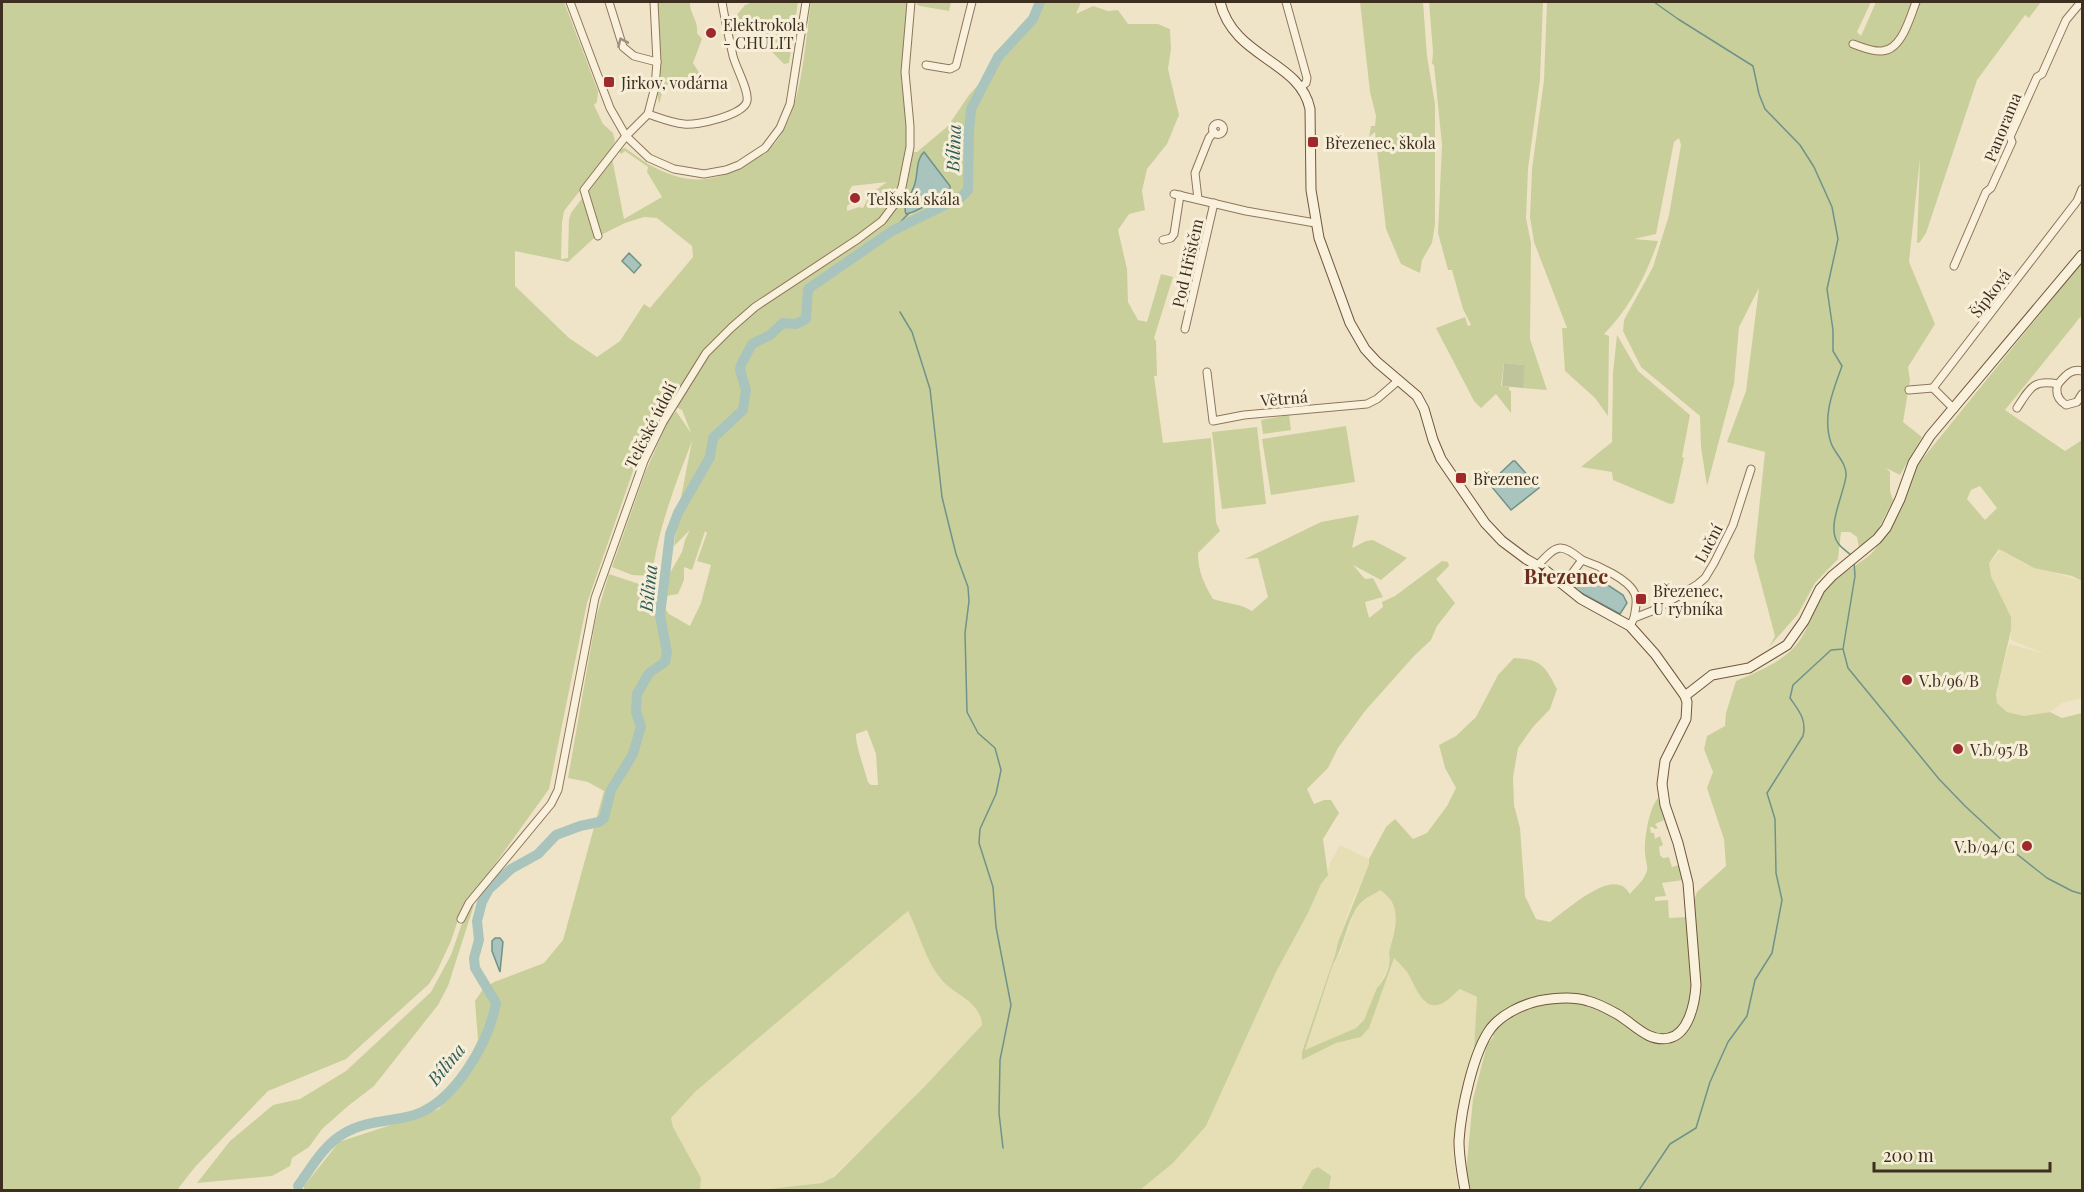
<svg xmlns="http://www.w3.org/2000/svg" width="2084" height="1192" font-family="'Playfair Display',serif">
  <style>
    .farmland { fill: #e6deb5 }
    .green { fill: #c9cf9b; fill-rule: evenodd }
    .cemetery { fill: #bfc49a }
    .water { fill: #a9c4bc; stroke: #6f938a; stroke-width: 1.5 }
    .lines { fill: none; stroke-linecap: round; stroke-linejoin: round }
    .stream { stroke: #6f938a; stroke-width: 1.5 }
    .river { stroke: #a9c4bc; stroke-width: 10 }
    .street-casing { stroke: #8d765c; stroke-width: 9 }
    .secondary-casing { stroke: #6f573f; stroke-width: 11 }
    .street { stroke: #faf1dc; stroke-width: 7 }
    .secondary { stroke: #faf1dc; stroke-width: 9 }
    .oneway { stroke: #9c907e }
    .poi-dot { fill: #9e2a2b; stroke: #f7eed8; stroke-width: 2 }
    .labels { text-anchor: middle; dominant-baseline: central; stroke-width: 6; stroke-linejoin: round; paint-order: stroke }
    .poi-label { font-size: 16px; fill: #3d2e20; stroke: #f7eed8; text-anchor: start }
    .street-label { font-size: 16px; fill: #3d2e20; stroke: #f7eed8 }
    .water-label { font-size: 18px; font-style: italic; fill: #2f5d5a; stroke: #f7eed8 }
    .quarter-label { font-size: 20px; font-weight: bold; fill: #6b2e1e; stroke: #f7eed8 }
  </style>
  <rect width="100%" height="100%" fill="#f0e4c8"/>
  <g class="farmland">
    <path d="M1999,549l26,15 57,17v117l-20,5 -12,9 -26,4 -17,-4 -10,-9 -1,-9 13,-50 37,10 -35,-14v-23l-20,-41 -2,-13 10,-11z"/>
    <path d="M1340,845l29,14v5l-18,41 -13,37 -5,20 7,-9 14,-40 8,-11 18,-12 9,8 8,16 -8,39 2,7 -27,60 -8,8 -52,23 14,-44 -16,44v9l34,-17 25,-6 8,-9 24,-71 14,15 18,30 17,1 18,-14 17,8 -3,53 -17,68 -4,34 5,38h-129l2,-8 -28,5 -2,3h-161l33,-27 33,-37 70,-154 32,-59 13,-29 6,-9 3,-12z"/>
    <path d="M908,911l32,68 36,29 6,10v7l-78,83 -77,74 -68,8h-59l1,-12 -28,-51 -2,-9 24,-26z"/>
  </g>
  <g class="green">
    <path d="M2,2h562l34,89 -1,11 -3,3 9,19 10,9 2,8 -7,14 -44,56 -2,11 -1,37 7,-1 1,-39 2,-6 41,-55 12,61 38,-22 -15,-25 1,-5 -23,-16 -4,3 -3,-4 7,-2c8,5 15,11 23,16 36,20 63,21 99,0 7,-4 17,-8 23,-15 33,-33 34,-102 41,-147h96l-6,78 5,35v37h11l31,-26 21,-31 70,-78 5,-15h37l-5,12 17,-8 15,5 10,-1 10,14h30l12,5 1,20 -3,20 11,46 -12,29 -20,25 -5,22 3,19 -16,4 -11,16 9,39 1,33 10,18 9,2 14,-48 12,3 -19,61 2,3 1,35h-3l9,67 48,-5 5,84 4,9 -22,22c0,18 6,31 15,46 14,5 27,4 39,12l16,-14 -10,-39 -13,1 76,-37 38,-7 -7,33 14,-7 7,-1 34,18 -26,22 -28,-15 12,14 8,-1 10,19 -18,5 4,16 14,-11 -1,-5 13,-6 47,-35 6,1 1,4 -13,13 19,24 -18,23 -6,14 -17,16 -49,55 -27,37 -10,20 -21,21 7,15 10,-4h7l8,13 -16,26 5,36 -7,9 -13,29 -32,59 -70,154 -33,37 -33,27h-381l63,-7 12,-6 90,-90 58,-62c-1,-24 -29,-30 -42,-47 -15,-19 -21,-46 -32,-67l-213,181 -24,26 2,9 28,51 -1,12h-396v-4l35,-44 100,-33 27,-43 12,-26 -3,-39 8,-12 11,-7 50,-19 19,-23 41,-149 -16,-9 -20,-4 28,-160 13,-44 39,13 21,27 21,12 11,-23 10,-38 -14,-4 10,-28 -2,-2 -13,39 -8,-3v13l-6,14 -12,2 4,-23 12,-21 3,-12 5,-10 -16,16 4,-33 14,-72c-17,44 -34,88 -40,135l-20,-1 -20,-8 33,-94 22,-50 9,-12 15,22 -9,-23 -12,-6 -30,47 -53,152 -38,186 -69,96 -13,14 -5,9 -11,33 -14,30 -8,13 -83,75 -78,32 -73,76 -18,23h-175zM919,157l24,44 -22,7 -11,7 -5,-8 10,-23zM887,182l-17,12 -7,14 -4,-1 -12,4v-5l6,-5 -4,-10 3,-5zM644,217l13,1 35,28 1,11 -43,51 -6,-4 -24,37 -23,16 -28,-19 -54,-52v-35l53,11 25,-23 32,-16zM867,730l9,24 2,31h-7l-3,-3c-3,-11 -13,-39 -12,-48z"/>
    <path d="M656,2h34c-1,11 9,19 7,31l5,6 -9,24 12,19c-19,-9 -24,-5 -41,5l-5,17 -2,-12 1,-53z"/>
    <path d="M753,2h45l-9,61 -5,1 -48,-48 9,-11z"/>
    <path d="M917,2h34l-2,9 -29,-5 -3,-1z"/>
    <path d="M1360,2h63l4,54 8,48v120l-3,19 -10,17 -2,13 -19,-9 -15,-35 -11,-97 -6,5 2,-11h4l1,-10 -6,-24z"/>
    <path d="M1429,2h114l-3,78 -12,89 -2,49 5,25 -1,96 17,51 -25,-2 3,-23 -21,-2 -3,23 8,1v3l2,1v22l-15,-19 -15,14 -7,-7 -38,-73 29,-11 3,9 3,-1 -8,-16 -11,-39h-4l-10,-37 4,-88 -8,-80 -2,-1 1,-12z"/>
    <path d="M1547,2h324l-14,30 4,4 15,-34h165l-12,16 -4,-3 -48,65 -51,153 -6,9 -3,1 3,-85 -11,104 26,62 -27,43 2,13 -7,42 19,15 -22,38 -14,-7 4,4v19l3,9 -15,30 -19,18 -2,-11 -7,-5h-9l-3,27 -23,24 -17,31 -29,33 6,-11 -21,-79 11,-105 -38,-10 19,-51 13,-103 -20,39 -5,57 -27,102 -6,-39 -1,-31 -59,-49 -18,-36 1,-11 29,-53 16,-52 12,-70 -2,-7 -5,4 -18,92 -22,5 24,2c-12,35 -29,68 -54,93l5,2 -1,80 -13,-18 -30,-27 -3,-43h5l-33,-86 -4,-25 2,-48 12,-89z"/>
    <path d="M2082,262v53l-77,95 60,41 17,-11v141l-10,-5 -38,-8 -35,-19 -10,14 2,13 20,41v13l-15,64 1,9 10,9 17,4 26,-4 12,6 20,-5v477h-611l-5,-18 7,-73 14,-54 7,-9 -2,-1c19,-29 63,-39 96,-31 10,3 20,10 29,14 19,8 38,15 56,23l27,-56 -6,-85 3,-8 29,-26 -2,-27 -17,-51 6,-16 -9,-23 3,-13 18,-10 1,-13 10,-32c25,-11 53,-21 67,-46 9,-16 12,-34 25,-48 12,-14 29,-21 43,-33 7,-7 29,-40 32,-50 4,-10 6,-21 8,-31zM1980,486l17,22 -12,12 -18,-21 4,-9z"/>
    <path d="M1617,335l21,36 52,44 -8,42 2,1 -10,45 -4,1 -57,-24 -1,-8 -31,-5 31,-25 1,-69z"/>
    <path d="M1289,415l2,15 -28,4 -2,-14z"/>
    <path d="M1346,426l9,56 -84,13 -9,-56z"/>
    <path d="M1257,427l9,77 -44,5 -10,-77z"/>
    <path d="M1514,658c27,1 31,8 43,31l-7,20 -17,18 -15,21 -5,29 1,28 6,23 5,68 11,23 14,3c15,-11 51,-43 69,-37 6,1 8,5 11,9 6,-7 14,-14 17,-23 1,-6 -2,-12 -2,-18 -1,-14 4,-45 13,-55l11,31 -2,1 -3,-10 -9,4 3,4 -4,1 -1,-2h-3l1,6h3l1,6 5,-3 3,9 -4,2 1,8 3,3 6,-1 3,10 7,-2 4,15 -21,3 4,13 -11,1v4l13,-1 1,18 17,-1 2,5 5,63 -5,24 -11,22 -10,4 -13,-1 -63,-36 -79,9 -38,43 3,-53 -17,-8c-7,5 -14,15 -23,16 -16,3 -23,-23 -30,-33 -4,-5 -9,-10 -13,-14l-25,70 -8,9 -25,6 -34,17v-8l33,-97 3,-13 31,-78v-5l17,-32 9,-8 18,20 14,-6 20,-27 9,-18 -11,-20 -6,-23 17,-9 20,-19 22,-42zM1380,890c25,17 14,40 9,63 3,11 -4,27 -12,35l-13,32 -8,8 -51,22 28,-86c12,-18 15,-52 31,-64 5,-4 11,-6 16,-10z"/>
    <path d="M469,903l5,2 -26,81 -10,19 -64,81 -26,20 -26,23 -13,18 -17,11 -2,8 -18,10 -75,7 33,-42 43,-36 27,-6 46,-28 85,-79 20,-37z"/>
    <path d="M1318,1167l13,9 -2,14h-28l11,-20z"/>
  </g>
  <path class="cemetery" d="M1504,363l21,2 -2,23 -21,-2z"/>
  <g class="water">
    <path d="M924,152l26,34 1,10c-10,6 -20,7 -30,12 -6,3 -9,5 -15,6 -4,-9 7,-21 9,-31 3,-10 1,-24 9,-31z"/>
    <path d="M629,253l12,12 -7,8 -12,-12z"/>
    <path d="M1513,461h2l24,27 -28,22 -20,-24 -1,-3z"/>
    <path d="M1594,576l29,19 4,8 -7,11 -46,-25 7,-12z"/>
    <path d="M495,938h5l3,4 -3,30 -8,-21v-10z"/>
  </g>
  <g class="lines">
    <g class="stream">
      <path d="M1654,2l24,17 75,47 6,28 6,15 35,36 14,22 18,40 6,32 -11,50 6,41v21l9,15c-9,25 -20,50 -11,77 4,11 16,20 15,33 -2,18 -20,51 -8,67 3,5 10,9 14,13"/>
      <path d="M949,197l6,3"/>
      <path d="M892,231l16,-17"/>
      <path d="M900,312l12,20 18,57 12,108 14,57 12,33 1,14 -4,32 2,79 11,21 17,15 6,22 -5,24 -16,35 -1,14 14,44 3,40 15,78 -11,55 -1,53 4,35"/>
      <path d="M1843,649l5,19 91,111 26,27 53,49 29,23 25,13 10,3"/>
      <path d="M1639,1190l31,-46 26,-16 14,-46 18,-40 19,-26 8,-36 17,-27 10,-53 -6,-27 -1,-54 -8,-26 36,-57c4,-16 -4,-25 -13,-38l3,-13 38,-35 12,-1 12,-73 -1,-14"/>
    </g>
    <path class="river" d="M298,1186c13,-18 26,-41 45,-52 23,-14 47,-12 71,-19 41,-13 75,-73 82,-112l-21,-35 -1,-10 5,-18 -2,-19 5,-19 7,-13 22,-20 27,-15 18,-19 24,-9 19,-4 5,-4 7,-28 22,-36 8,-28 -5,-14 1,-18 12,-21 16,-11 2,-9 -7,-38 10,-81 8,-21 32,-56 3,-19 30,-28 3,-20 -6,-20 1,-5 11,-21 18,-9 13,-12 13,1 10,-5 2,-30 84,-58 69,-34 7,-7 1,-59 2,-22 27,-52 35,-38 7,-17"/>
    <defs>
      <g id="street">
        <path d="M570,2l40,106 16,28 23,22 25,11 30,5 22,-4 13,-5 26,-17 15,-20 10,-24 16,-102"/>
        <path d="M609,2l14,45 11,9 23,6"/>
        <path d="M1286,2l21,76 -1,5 -5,4"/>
        <path d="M1853,44c9,3 20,8 29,7 20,-1 28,-34 34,-49"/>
        <path d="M926,65l24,4 6,-3 16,-64"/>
        <path d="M648,114l7,-27 2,-25 -3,-60"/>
        <circle cx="1218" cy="129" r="5.5"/>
        <path d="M1174,194l72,17 69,12"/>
        <path d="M1198,199l-3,-26 14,-35 5,-6"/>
        <path d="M598,236l-14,-46 42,-54 22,-22c12,4 24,9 36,10 13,2 60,-9 63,-23 2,-11 -11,-33 -14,-45 -4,-18 -8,-36 -11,-54"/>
        <path d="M1163,240l8,-2 3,-4 6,-39"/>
        <path d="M1954,266l32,-74 5,-4 21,-46 -2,-5 27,-60 5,-3 24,-54 15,-18"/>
        <path d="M1185,329l29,-126"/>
        <path d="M1207,372l6,49 31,-6 123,-11 10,-5 22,-19"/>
        <path d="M2058,384c-3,9 0,16 8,21l11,-3 5,-8"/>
        <path d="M1909,390l24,-2"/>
        <path d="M2017,408c13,-20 16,-29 41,-24 7,-8 13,-16 24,-13"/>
        <path d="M1954,409l-21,-21 144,-187 5,-12"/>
        <path d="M1538,565c19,-20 22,-23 44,-5"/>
        <path d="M1564,584l18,-24c15,5 47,19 53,34 3,7 0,17 -1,24"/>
        <path d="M1630,626l4,-8 18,-7 30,-17 16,-10 7,-6 9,-15 19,-38 18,-56"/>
        <path d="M461,919l8,-16 82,-99 7,-14 37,-192 49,-137 19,-39 43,-69 25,-25 24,-21 103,-68 24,-18 12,-16 8,-18 8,-40v-21l-5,-54 6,-70"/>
      </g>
      <g id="secondary">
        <path d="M1220,2c14,57 80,58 90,107l1,81 8,48 31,85 15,26 12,13 40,34 7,13 9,31 8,19 44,64 17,18 24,18 19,11 36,29 49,27 25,28 30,42 2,6 -1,17 -21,42 -3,23 3,21 13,38 10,40 8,102c-1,17 -7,49 -27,53 -21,5 -36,-15 -52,-24 -9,-5 -20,-11 -29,-13 -16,-5 -34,-3 -50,0 -16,4 -36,13 -47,27 -18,24 -30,82 -32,113 0,17 3,33 6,49"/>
        <path d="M1685,696l27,-21 37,-7 38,-23 17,-24 16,-32 12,-13 45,-37 9,-11 14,-29 13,-36 17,-27 152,-181"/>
      </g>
    </defs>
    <use href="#street" class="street-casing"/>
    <use href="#secondary" class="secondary-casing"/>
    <use href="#street" class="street"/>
    <use href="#secondary" class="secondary"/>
  </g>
  <defs><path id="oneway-chevron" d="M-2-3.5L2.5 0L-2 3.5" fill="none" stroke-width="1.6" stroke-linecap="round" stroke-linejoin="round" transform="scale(1.5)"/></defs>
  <use class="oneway" href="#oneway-chevron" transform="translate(622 42) rotate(-114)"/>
  <g class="poi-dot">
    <circle cx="711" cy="33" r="6"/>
    <rect x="603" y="76" width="12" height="12" rx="3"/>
    <rect x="1307" y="136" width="12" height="12" rx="3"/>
    <circle cx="855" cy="198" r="6"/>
    <rect x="1455" y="472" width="12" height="12" rx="3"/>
    <rect x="1635" y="593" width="12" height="12" rx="3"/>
    <circle cx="1907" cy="680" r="6"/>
    <circle cx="1958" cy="749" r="6"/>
    <circle cx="2027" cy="846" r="6"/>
  </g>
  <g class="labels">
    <g class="poi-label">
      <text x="723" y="24">Elektrokola<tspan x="723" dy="18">- CHULIT</tspan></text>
      <text x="621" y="82">Jirkov, vodárna</text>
      <text x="1325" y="142">Březenec, škola</text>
      <text x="867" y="198">Telšská skála</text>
      <text x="1473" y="478">Březenec</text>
      <text x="1653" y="590">Březenec,<tspan x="1653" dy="18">U rybníka</tspan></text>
      <text x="1919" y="680">V.b/96/B</text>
      <text x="1970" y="749">V.b/95/B</text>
      <text x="2015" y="846" text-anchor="end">V.b/94/C</text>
    </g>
    <g class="street-label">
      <text transform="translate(2002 127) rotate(-68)">Panorama</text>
      <text transform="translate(1187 263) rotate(-77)">Pod Hřištěm</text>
      <text transform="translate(1990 293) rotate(-53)">Šípková</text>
      <text transform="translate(1284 398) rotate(-5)">Větrná</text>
      <text transform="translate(650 425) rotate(-63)">Telčské údolí</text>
      <text transform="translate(1708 543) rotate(-62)">Luční</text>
    </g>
    <g class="water-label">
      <text transform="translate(953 148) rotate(-88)">Bílina</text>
      <text transform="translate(648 588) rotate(-84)">Bílina</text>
      <text transform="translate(446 1064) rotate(-50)">Bílina</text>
    </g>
    <g class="quarter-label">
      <text x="1566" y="575">Březenec</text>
    </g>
  </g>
  <rect width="2084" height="1192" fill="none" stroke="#3d2e20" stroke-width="6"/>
  <path d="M1874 1162v9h176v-9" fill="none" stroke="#3d2e20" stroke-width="3"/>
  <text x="1883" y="1162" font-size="18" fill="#3d2e20" stroke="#f7eed8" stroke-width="4.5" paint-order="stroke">200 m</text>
</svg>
